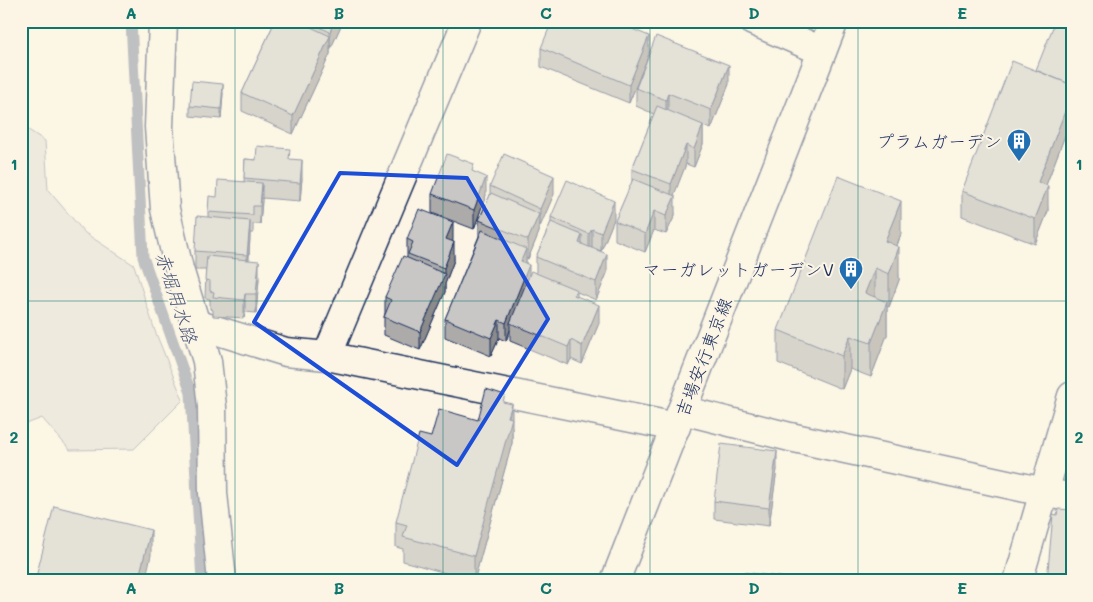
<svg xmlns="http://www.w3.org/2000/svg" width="1093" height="602" font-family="Mali,'Klee One',sans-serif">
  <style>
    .green { fill: #dfdbd4; stroke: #7d8599 }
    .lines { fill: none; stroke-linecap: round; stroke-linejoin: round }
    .stream { stroke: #767f94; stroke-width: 11 }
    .lane-casing { stroke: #1b2f5e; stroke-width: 18 }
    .street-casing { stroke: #1b2f5e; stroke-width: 31 }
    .secondary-casing { stroke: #1b2f5e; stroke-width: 31 }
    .lane { stroke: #fcf5e5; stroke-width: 14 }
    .street { stroke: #fcf5e5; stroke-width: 28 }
    .secondary { stroke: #fcf5e5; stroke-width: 28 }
    .wall { fill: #acabaa; stroke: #1b2f5e }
    .shaded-wall { fill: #8c8b8b; stroke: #1b2f5e }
    .building { fill: #c8c7c6; stroke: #1b2f5e }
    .marked { fill: none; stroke: #1d4ed8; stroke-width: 4; stroke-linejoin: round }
    .grid { fill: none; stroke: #0f766e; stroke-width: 1; stroke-opacity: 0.55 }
    .labels { text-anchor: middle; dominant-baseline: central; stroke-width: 4; stroke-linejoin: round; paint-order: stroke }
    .poi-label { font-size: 18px; fill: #1b2f5e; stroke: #fcf5e5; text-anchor: end }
    .street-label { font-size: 18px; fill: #1b2f5e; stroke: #fcf5e5 }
    .water-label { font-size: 19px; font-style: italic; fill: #485779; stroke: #fcf5e5 }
    .neatline { fill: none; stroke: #0f766e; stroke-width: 2 }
    .grid-label { font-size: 16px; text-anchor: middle; font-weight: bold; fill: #0f766e }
  </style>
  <rect width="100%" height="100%" fill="#fcf5e5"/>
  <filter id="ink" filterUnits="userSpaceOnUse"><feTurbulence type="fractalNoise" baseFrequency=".02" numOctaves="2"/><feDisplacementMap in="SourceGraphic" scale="10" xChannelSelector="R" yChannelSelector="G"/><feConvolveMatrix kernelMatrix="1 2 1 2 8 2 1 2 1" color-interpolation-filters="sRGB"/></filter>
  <g filter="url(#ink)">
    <path class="green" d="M21,125l24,16 3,49 37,43 49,32 21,66 28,69 -49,49 -64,1 -28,-32 -21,8z"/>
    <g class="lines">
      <path class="stream" d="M131,21l12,236 48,136 11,188"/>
      <defs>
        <path id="lane" d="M1070,21l2,1"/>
        <g id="street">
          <path d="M163,21l-4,106 6,82 14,60 28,92 5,46 1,86 9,88"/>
          <path d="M753,21l69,30"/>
          <path d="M196,324l90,28 41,4 349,71"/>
          <path d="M327,356l140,-335"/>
          <path d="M682,410l108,27 282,61"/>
          <path d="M1018,581l54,-185"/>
        </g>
        <path id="secondary" d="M615,581l219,-560"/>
      </defs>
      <use href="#lane" class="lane-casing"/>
      <use href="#street" class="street-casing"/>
      <use href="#secondary" class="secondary-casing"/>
      <use href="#lane" class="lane"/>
      <use href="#street" class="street"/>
      <use href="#secondary" class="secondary"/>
    </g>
    <g class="wall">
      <path d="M275,21h68l-13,29v4l-37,80 -51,-23v-18z"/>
      <path d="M1072,29v88l-26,68 2,26 -13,33 -73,-28v-25l74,-120z"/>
      <path d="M541,48l108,6 -20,49 -88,-36z"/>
      <path d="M729,84l-18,45 -8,-3v18l-9,23 -8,-3 -13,32 2,19 -9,19 -12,-4 -9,22 -30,-12v-19l17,-39v-13l22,-55 -18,-8v-18z"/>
      <path d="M223,93l-2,26 -31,-3v-10z"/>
      <path d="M245,159l11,1 34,-1 12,19 -2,23 -38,-3 -2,26h-7v9h-3l-1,27 10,19 -3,34 -11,-1 -1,6 -31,-2v-6l-3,-1v-10l-5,-1 1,-28h-11v-19l13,-34v-5l9,-15 27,-15z"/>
      <path d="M490,186l64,8 -15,33v5l-11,27 -2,-1v5l3,13 7,-3v-16l15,-35v-5l63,2 -13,32 -9,-4 -1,1 16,25 -11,27 -19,-8v4l22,27 -17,41 -11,-5 -3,6 -58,-24v-11l-4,11 -7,-3 -8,18 -46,-19v-18l34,-83v-16l11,-25z"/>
      <path d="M432,194l54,1 -12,34 -42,-16z"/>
      <path d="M901,234l-4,12 2,34 -10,27 -2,-1v29l-16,42 -21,-8 -8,20 -64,-26v-33z"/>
      <path d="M407,239l46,2 1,19 -9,24v8l-25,58 -36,-15v-18l1,-4v-16l22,-40z"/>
      <path d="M505,402l7,26v15l-38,138 -71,-20v-12l-7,-2v-25l35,-85 47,-17z"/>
      <path d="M777,469l-8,57 -55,-7v-18z"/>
    </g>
    <g class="shaded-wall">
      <path d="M334,21h9l-13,29v-18z"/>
      <path d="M330,36v18l-37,80v-18z"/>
      <path d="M649,36v18l-20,49v-18z"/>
      <path d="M729,65v19l-18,45v-19z"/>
      <path d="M1072,72v18l-5,-7z"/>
      <path d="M223,84v9l-2,26v-10z"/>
      <path d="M668,93v18l-2,7v-18z"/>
      <path d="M1072,93v24l-34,89v-24z"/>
      <path d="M703,125v19l-9,23v-18z"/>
      <path d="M686,145v19l-15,39v-19z"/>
      <path d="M302,160v18l-2,23v-18z"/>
      <path d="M554,176v18l-14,33v-18z"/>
      <path d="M486,177v18l-12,34v-19z"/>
      <path d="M262,183v19l-2,22v-18z"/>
      <path d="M1048,186v25l-13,33v-25z"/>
      <path d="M675,196v19l-9,19v-18z"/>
      <path d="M614,201v18l-13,32v-18z"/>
      <path d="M901,201v33l-15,39 -1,-32z"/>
      <path d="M654,211v19l-9,22v-18z"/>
      <path d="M539,214v18l-11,27v-19z"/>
      <path d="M250,221v18l-3,35v-19z"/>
      <path d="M453,222v18l-7,17v-18z"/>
      <path d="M592,229v18l-3,5v-18z"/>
      <path d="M582,235v18l-3,-10z"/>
      <path d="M454,242v18l-9,24v8l-25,58v-18l24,-57v-7z"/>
      <path d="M899,247v33l-10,27v-33z"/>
      <path d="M526,249v18l-5,-6z"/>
      <path d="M607,254v19l-11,27v-18z"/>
      <path d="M259,261v18l-3,34v-19z"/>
      <path d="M529,265v18l-19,40v7l-4,11v-18z"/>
      <path d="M875,268v33l-10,-8z"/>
      <path d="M245,294v18l-1,6v-18z"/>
      <path d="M887,302v33l-16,42v-34z"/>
      <path d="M599,305v18l-17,41v-18z"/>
      <path d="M499,320v18l-8,18v-18z"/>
      <path d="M850,336v33l-8,20v-33z"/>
      <path d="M571,340v19l-3,6v-18z"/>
      <path d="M512,404v39l-38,138v-25z"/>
      <path d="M777,451v18l-8,57v-18z"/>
      <path d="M151,530v25l-6,26h-7z"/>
    </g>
    <g class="building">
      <path d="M275,21h23l32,15 -37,80 -51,-23z"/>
      <path d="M307,21h27l-4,11z"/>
      <path d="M552,21h61l36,15 -20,49 -88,-37z"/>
      <path d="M1055,22l17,7v43l-5,11 -31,-13z"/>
      <path d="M656,36l73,29 -18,45 -43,-17 -2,7 -30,-12z"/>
      <path d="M1012,61l60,24v8l-34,89 10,4 -13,33 -73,-28z"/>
      <path d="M192,81l31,3 -2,25 -31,-3z"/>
      <path d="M657,106l46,19 -9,24 -8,-4 -15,39 -39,-15z"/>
      <path d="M257,146l33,3 -1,10 13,1 -2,23 -56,-5 1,-19 11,1z"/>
      <path d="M447,154l27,10 -2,7 14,6 -12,33 -42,-16z"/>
      <path d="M504,154l50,22 -14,33 -50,-23z"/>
      <path d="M838,176l63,25 -16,40 14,6 -10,27 -14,-6 -10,25 22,9 -16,41 -21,-7 -8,20 -64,-26z"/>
      <path d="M633,179l42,17 -9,20 -12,-5 -9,23 -30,-13z"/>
      <path d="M218,180l44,3 -2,23h-7v9l-45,-3 1,-16 8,1z"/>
      <path d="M567,180l47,21 -13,32 -9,-4 -3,5 -38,-17z"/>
      <path d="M491,193l48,21 -11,26 -49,-20z"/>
      <path d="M419,209l34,13 -7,17 8,3 -10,26 -36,-14 5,-12 -6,-3z"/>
      <path d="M197,216l53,5 -3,34 -52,-4z"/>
      <path d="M551,222l31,13 -3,8 28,11 -11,28 -60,-25z"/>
      <path d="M482,230l44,19 -5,12 8,4 -23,58 -7,-3 -8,18 -46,-19z"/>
      <path d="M207,256l52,5 -3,33h-11l-1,6 -31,-3 1,-5 -4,-1v-10l-5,-1z"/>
      <path d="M403,256l42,18 -25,58 -36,-15 7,-17 -6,-3z"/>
      <path d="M531,271l46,19 -3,5 25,10 -17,41 -11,-6 -3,7 -58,-24z"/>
      <path d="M486,389l19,6 -2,7 9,2 -4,13 4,1 -38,138 -71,-19 4,-12 -11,-3 23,-88 12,3 8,-28 39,11z"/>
      <path d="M721,444l56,7 -8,57 -55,-7z"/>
      <path d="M54,506l97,24 -13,51h-103z"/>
      <path d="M1058,509l14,1v71h-25l6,-67 4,1z"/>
      <path d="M743,572l67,9h-68z"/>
      <path d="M439,574l23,7h-25z"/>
    </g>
  </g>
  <path d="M0 0H1093V602H0ZM340,173l127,5 81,141 -91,146 -203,-143z" fill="#fcf5e5" fill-opacity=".55" fill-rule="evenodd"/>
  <path class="marked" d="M340,173l127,5 81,141 -91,146 -203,-143z"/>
  <path class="grid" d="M235,21v560M443,21v560M650,21v560M858,21v560M21,301h1051"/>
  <defs>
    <symbol id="building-pin" viewBox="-11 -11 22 30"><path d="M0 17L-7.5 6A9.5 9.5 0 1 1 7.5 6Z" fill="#1f6fb2" stroke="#fcf5e5"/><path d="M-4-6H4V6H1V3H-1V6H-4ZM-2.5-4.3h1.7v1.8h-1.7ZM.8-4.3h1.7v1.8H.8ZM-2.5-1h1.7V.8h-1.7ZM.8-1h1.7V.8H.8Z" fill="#fff"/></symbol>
  </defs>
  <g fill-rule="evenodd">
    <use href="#building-pin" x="1005" y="127" width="28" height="38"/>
    <use href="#building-pin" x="837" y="255" width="28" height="38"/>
  </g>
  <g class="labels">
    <g class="poi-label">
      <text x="1002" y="141">プラムガーデン</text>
      <text x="834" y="269">マーガレットガーデンV</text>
    </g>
    <g class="street-label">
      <text transform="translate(703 357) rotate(-69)">吉場安行東京線</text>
    </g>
    <g class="water-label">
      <text transform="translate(177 297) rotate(72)">赤堀用水路</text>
    </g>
  </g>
  <rect width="1093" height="602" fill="none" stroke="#fcf5e5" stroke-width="55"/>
  <rect x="28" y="28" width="1038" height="546" class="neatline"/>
  <g class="grid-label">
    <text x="131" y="19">A</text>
    <text x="339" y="19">B</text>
    <text x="546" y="19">C</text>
    <text x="754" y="19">D</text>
    <text x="962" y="19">E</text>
    <text x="14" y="170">1</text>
    <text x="1079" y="170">1</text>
    <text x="14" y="443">2</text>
    <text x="1079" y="443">2</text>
    <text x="131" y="594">A</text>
    <text x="339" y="594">B</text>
    <text x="546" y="594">C</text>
    <text x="754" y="594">D</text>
    <text x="962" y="594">E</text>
  </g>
</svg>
